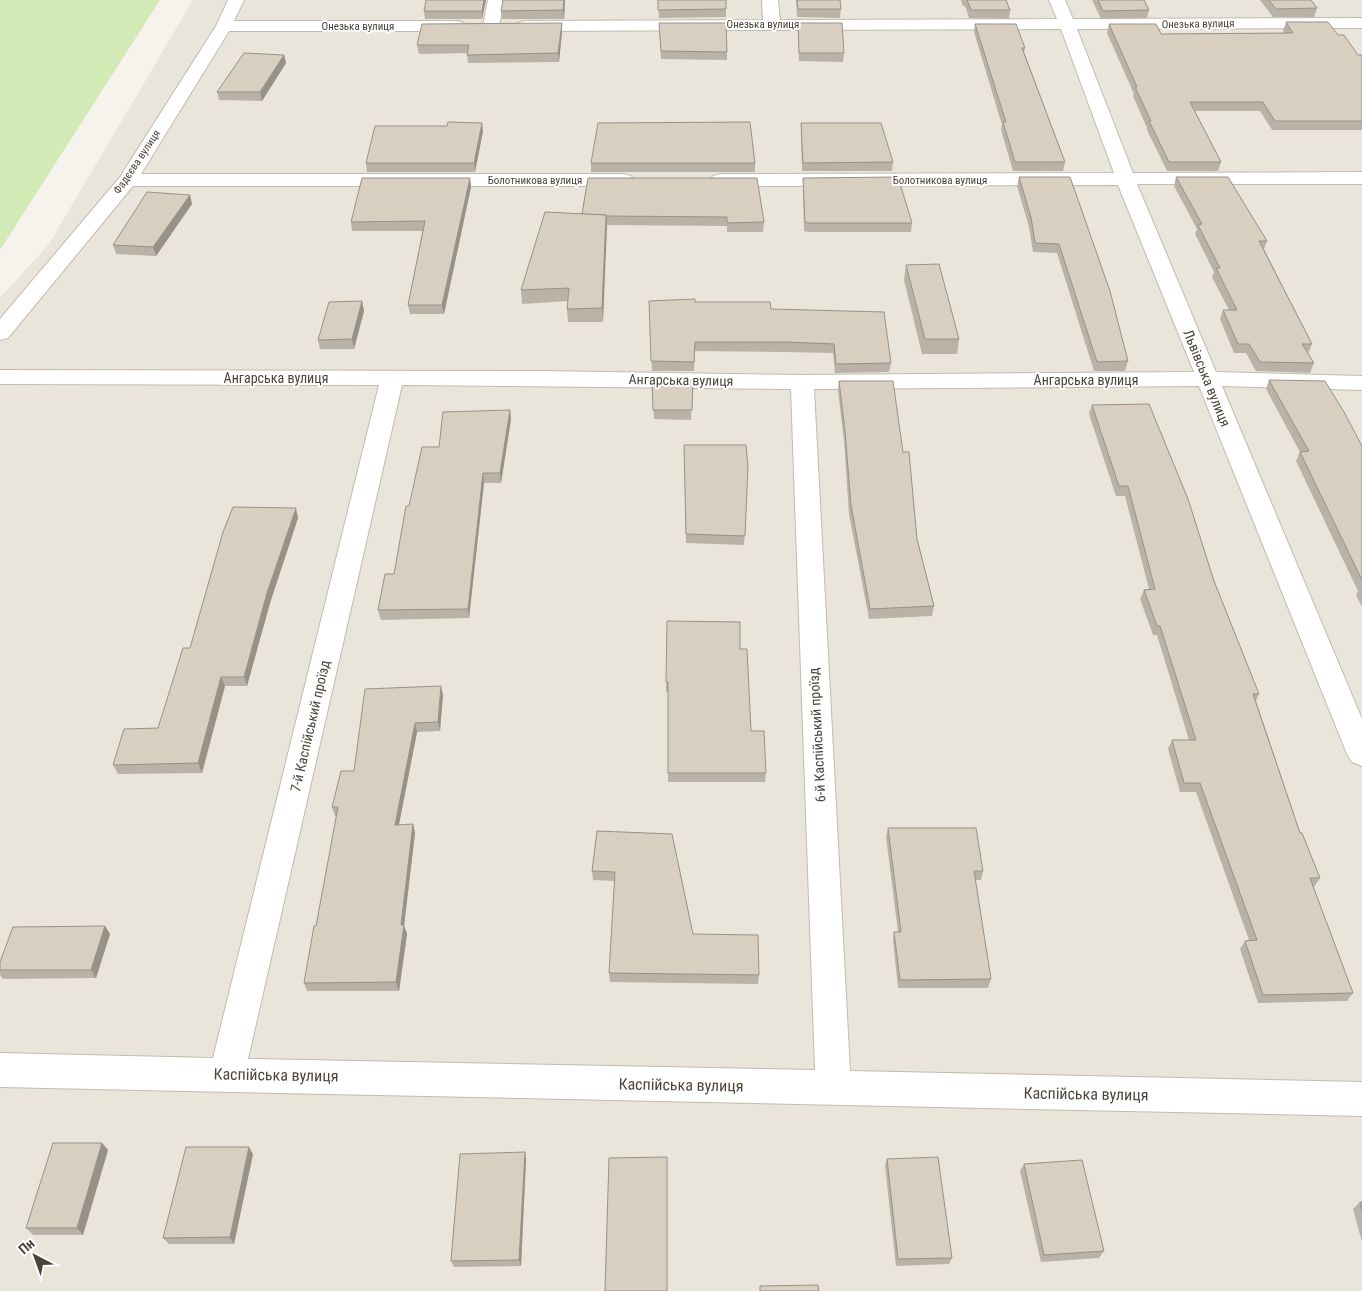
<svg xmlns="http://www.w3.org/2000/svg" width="1362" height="1291" font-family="'Roboto Condensed',sans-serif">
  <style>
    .residential { fill: #eae5da }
    .green { fill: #d2eab5 }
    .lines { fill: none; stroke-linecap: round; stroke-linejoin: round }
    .street-casing { stroke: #c2bbae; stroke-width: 2 }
    .street { fill: #fff; fill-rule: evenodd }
    .wall { fill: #bab2a6 }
    .shaded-wall { fill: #979187 }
    .building { fill: #d8cfc1; stroke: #979187 }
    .labels { text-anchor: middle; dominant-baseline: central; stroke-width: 4; stroke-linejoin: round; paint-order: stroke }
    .far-street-label { font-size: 11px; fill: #4b4439; stroke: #fff }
    .street-label { font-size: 14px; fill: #4b4439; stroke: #fff }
    .near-street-label { font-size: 16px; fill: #4b4439; stroke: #fff }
  </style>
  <rect width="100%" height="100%" fill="#f6f3ec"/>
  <path class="residential" d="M193,0h1169v1291h-1362v-993l49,-54z"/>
  <path class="green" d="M0,0h160l-160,250z"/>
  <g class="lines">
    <defs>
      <g id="street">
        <path d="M228,0h16l-10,21h224l6,2 2,3 -2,3 -6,2h-229l-88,143h483l7,2 3,4 -3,4 -7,2h-491l-125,152 -8,2v-21l120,-142 96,-151z"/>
        <path d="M488,0h16l-5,26 -2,3h-12l-2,-3z"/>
        <path d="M762,0h16l2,20 277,-1 -8,-19h16l8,19 289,-1v10l-285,1 56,144 229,-1v12h-225l79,188 146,4v14l-140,-4 140,333v47l-10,-4 -5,-8 -148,-368 -385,3 36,682 512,11v34l-1362,-29v-34l213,5 166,-673 -379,-1v-14l539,1 263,4 392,-3 -76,-187 -398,1 -7,-2 -3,-4 3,-4 7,-2 394,-1 -53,-144 -537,2 -6,-2 -2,-3 2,-3 6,-2 239,-1zM402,385l389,4 24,681 -567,-11z"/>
      </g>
    </defs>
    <use href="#street" class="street-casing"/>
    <use href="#street" class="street"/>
  </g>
  <g class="wall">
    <path d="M486,0l-4,19h-57l-1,-8z"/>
    <path d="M503,0h62l-1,19h-62l-1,-8z"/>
    <path d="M658,0h68v17l-67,1z"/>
    <path d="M796,0h44l1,9 -1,9 -43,-1z"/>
    <path d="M961,0h45l4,10 -1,9 -40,-1 -4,-12h-2z"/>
    <path d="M1092,0h52l5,10 -2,8 -46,1z"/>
    <path d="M1260,0h51l6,8 -3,9h-41z"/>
    <path d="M1286,22l52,13 20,20h4v75h-90l-12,-19h-65l26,51 -3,9h-51l-20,-41v-2l-14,-32 1,-2 -27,-61 2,-9 52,10 123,-1 -1,-2z"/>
    <path d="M659,23l68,29v8l-66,-1z"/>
    <path d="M798,23l46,30 -1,9 -44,-1 -1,-30z"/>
    <path d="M975,24l50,24 -1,4 41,110 -2,9h-50l-12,-41 1,-5 -28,-93z"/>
    <path d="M562,32l-3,30 -91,1 -1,-10 -48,1 -2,-9z"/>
    <path d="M284,55l2,8 -24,38 -43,-1 -2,-8z"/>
    <path d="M801,123l92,39 -1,9h-90l-1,-39z"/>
    <path d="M483,131l-8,41h-108l-1,-9z"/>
    <rect x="591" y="163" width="164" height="9"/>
    <path d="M1019,177l109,184 -3,10h-31l-37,-118 -24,-1 -4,-25 -12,-41z"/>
    <path d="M1176,177l91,64 -3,8 48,95 -4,10 6,9 -4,10 -54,-2 -10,-18h-12l-14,-34 3,-9h6l-17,-33 2,-5 -19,-38 2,-5 -23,-43z"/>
    <path d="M470,178l1,9 -27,127h-34l-2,-9 15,-74h-71l-1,-9z"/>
    <path d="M588,178l176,44 -1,10h-36v-6l-121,-1 -3,97h-35l-1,-13 1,-8 -46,3 -1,-14 61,-76z"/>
    <path d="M803,178l109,45 -1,9h-103l-4,-1 -1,-44z"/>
    <path d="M190,195l2,9 -36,52 -40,-2 -3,-9z"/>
    <path d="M906,265l53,74 -2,15h-35l-18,-74z"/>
    <path d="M362,301l2,10 -10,38h-34l-2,-9z"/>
    <path d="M649,301l46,1 76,7 120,54 -2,9 -54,1 -2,-20 -48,-1 -90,-1 -1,20h-42z"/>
    <path d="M652,380h41l-2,40 -37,-1z"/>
    <path d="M1269,380l93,66v161l-6,-12 2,-4 -62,-130 4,-9 -34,-63z"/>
    <path d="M839,381l64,71 14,87 17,67 -2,10 -63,3 -20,-105 -5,-73 -6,-50z"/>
    <path d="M1092,405l122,176 45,113 -3,7 44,132 20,45 -6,9h-1l40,106 -6,8 -89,2 -18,-54 5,-8 4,-1 -53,-148h-16l-12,-43 4,-9h17l-32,-105h-4l-13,-36 4,-9 5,-1 -24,-93h-9l-27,-82z"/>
    <path d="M510,410l1,9 -10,64h-17l-15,135 -88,2 -3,-10 16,-36 15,-68 30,-59z"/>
    <path d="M684,445l64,21 -4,79 -58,-2z"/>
    <path d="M298,518l-28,85 -23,83h-22l-23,87 -84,1 -5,-9 45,-37z"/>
    <path d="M740,649l11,82 15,42 -1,9h-97v-90h-2v-10z"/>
    <path d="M443,695l-3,36 -23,1 -18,93 14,-1 2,9 -11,93 3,8 -8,57h-92l-3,-8 12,-57 21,-110h-2l-3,-9 22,-36z"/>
    <path d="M888,828l95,43 -2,9h-6l16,99 -3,9h-90l-5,-47 1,-9h4l-12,-95z"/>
    <path d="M597,831l96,103 66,41 -1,9 -148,-2 -1,-9 6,-92 -22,-1 -1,-9z"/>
    <path d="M105,926l5,8 -14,44 -93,1 -3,-4v-13z"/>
    <path d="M102,1143l6,7 -25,85h-50l-7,-7z"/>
    <path d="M253,1154l-19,90h-65l-6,-6z"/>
    <path d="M526,1159l-5,107 -67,1 -3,-6z"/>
    <path d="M887,1159l65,99 -3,6 -53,2 -11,-100z"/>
    <path d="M1024,1164l80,87 -5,7 -58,4 -21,-91z"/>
    <path d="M1360,1202h2v40l-9,-33z"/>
  </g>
  <g class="shaded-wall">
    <path d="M484,0h2l-4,19v-8z"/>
    <path d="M564,0h1l-1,19 -1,-9z"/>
    <path d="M562,23v9l-3,30 -1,-9z"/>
    <path d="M284,55l2,8 -24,38 -2,-9z"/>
    <path d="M482,123l1,8 -8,41 -1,-9z"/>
    <path d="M470,178l1,9 -27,127 -2,-9z"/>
    <path d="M190,195l2,9 -36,52 -3,-9z"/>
    <path d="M606,215l1,13 -4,94 -1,-14z"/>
    <path d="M362,301l2,10 -10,38 -2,-10z"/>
    <path d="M510,410l1,9 -10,64 -1,-10z"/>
    <path d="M483,473l1,10 -15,135 -1,-9z"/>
    <path d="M296,508l2,10 -28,85 -23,83 -3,-9 23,-84z"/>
    <path d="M221,677l4,9 -23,87 -4,-10z"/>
    <path d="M441,686l2,9 -3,36 -2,-9z"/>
    <path d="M415,723l2,9 -20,102 -2,-9z"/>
    <path d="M413,824l2,9 -11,93 3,8 -8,57 -3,-9 5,-57z"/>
    <path d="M105,926l5,8 -14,44 -5,-8z"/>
    <path d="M102,1143l6,7 -25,85 -6,-7z"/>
    <path d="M249,1147l4,7 -19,90 -4,-7z"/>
    <path d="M525,1152l1,7 -5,107 -2,-6z"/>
  </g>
  <g class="building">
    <path d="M426,0h58l-2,11h-58z"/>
    <path d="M503,0h61l-1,10 -62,1z"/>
    <path d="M658,0h68v9l-68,1z"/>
    <path d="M797,0h43l1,9h-43z"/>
    <path d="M967,0h39l4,10h-39z"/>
    <path d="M1098,0h46l5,10 -46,1z"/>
    <path d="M1269,0h42l6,8 -41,1z"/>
    <path d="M1286,22h42l10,13h6l14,20h4v66h-87l-12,-19h-73l31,60h-52l-20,-41h2l-16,-34h2l-28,-63h47l5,10 132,-1z"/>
    <path d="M562,23l-4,30 -91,2 2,-10h-52l5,-21z"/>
    <path d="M659,23h67l1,29 -66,-1z"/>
    <path d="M798,23h44l2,30h-45z"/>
    <path d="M975,24h41l9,24h-3l43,114h-50l-12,-40h3z"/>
    <path d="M244,53l40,2 -24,37h-43z"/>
    <path d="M448,122l34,1 -8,40h-108l9,-37h72z"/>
    <path d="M750,122l5,41h-164l7,-40z"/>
    <path d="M801,123h80l12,39 -90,1z"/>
    <path d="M898,177l14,46h-103l-4,-1 -2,-44z"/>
    <path d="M1019,177h51l40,114 18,70 -31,1 -38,-118 -24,-1 -4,-26z"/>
    <path d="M1176,177h52l39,64h-8l53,103h-10l12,19 -54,-1 -11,-18h-11l-15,-34h14l-21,-42h4l-22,-43 4,-1z"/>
    <path d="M362,178h108l-28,127h-34l17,-84 -74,1z"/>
    <path d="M588,178h169l7,44 -37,1v-6l-121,-1v-1l-24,-1z"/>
    <path d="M147,192l43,3 -37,52 -40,-2z"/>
    <path d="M545,212l61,3 -4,93 -35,1 2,-21 -48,2z"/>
    <path d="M939,264l20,75h-34l-19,-74z"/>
    <path d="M695,299v3h75l1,7 113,3 7,51 -55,1 -2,-20 -48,-2h-91l-1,20 -43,-1 -2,-60z"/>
    <path d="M362,301l-10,38 -34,1 11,-38z"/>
    <path d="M652,380h41l-1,30h-39z"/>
    <path d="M1269,380l56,1 19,31 18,34v134l-62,-128 9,-1z"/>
    <path d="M839,381h54l10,71h6l8,87 17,67 -64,3 -19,-104 -6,-74z"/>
    <path d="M1149,404l39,95 26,82 45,113h-6l47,139h2l18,45h-10l43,115 -90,2 -18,-54 12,-1 -57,-157h-16l-12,-43h24l-36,-114h-3l-13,-36 11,-1 -27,-103h-9l-27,-81z"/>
    <path d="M510,410l-10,63h-17l-15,136 -90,1 7,-36h9l12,-68h3l13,-59h17l4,-35z"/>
    <path d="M684,445h62l2,21 -3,70 -59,-2z"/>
    <path d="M233,507l63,1 -29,85 -23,84h-23l-23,86 -85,2 11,-36 34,-1 25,-80h7l33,-116z"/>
    <path d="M667,621l73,1v27h7l4,82h13l2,42h-98v-91h-2z"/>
    <path d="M441,686l-3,36 -23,1 -20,102 18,-1 -12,101h3l-8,57 -92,1 10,-57h2l22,-119h-6l9,-36h13l11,-82z"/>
    <path d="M888,828h88l7,43h-9l17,108 -91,1 -6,-48h7z"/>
    <path d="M597,831l75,3 21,100 65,1 1,40 -150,-2 6,-101 -23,-1z"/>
    <path d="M105,926l-14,44h-91v-8l13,-35z"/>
    <path d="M53,1143h49l-25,85h-51z"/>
    <path d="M186,1147h63l-19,90 -67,1z"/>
    <path d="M525,1152l-6,108 -68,1 9,-107z"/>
    <path d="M667,1157v134h-62l4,-133z"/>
    <path d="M938,1157l14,101 -54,1 -11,-100z"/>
    <path d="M1082,1160l22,91 -60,4 -20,-91z"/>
    <path d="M1360,1202h2v9z"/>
    <path d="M818,1285l1,6h-59v-5z"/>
  </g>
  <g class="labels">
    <g class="far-street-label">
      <text x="763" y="24">Онезька вулиця</text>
      <text transform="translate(1198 24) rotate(-1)">Онезька вулиця</text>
      <text x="358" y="26">Онезька вулиця</text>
      <text transform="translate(137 162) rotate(-56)">Фадєєва вулиця</text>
      <text x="535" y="180">Болотникова вулиця</text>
      <text x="940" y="180">Болотникова вулиця</text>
    </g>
    <g class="street-label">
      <text x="276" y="378">Ангарська вулиця</text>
      <text transform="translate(1207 378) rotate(68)">Львівська вулиця</text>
      <text transform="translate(681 380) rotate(1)">Ангарська вулиця</text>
      <text x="1086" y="380">Ангарська вулиця</text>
      <text transform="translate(310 726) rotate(-77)">7-й Каспійський проїзд</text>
      <text transform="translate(817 735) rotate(-93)">6-й Каспійський проїзд</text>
    </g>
    <g class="near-street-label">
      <text transform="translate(276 1075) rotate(1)">Каспійська вулиця</text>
      <text transform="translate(681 1085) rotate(1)">Каспійська вулиця</text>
      <text transform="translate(1086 1094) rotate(1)">Каспійська вулиця</text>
    </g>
  </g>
  <g transform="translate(35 1256) rotate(319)" stroke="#ffffff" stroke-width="4" paint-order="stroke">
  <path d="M0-4L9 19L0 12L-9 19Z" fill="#4b4439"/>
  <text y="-8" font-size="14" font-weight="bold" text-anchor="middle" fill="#4b4439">Пн</text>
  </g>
</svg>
